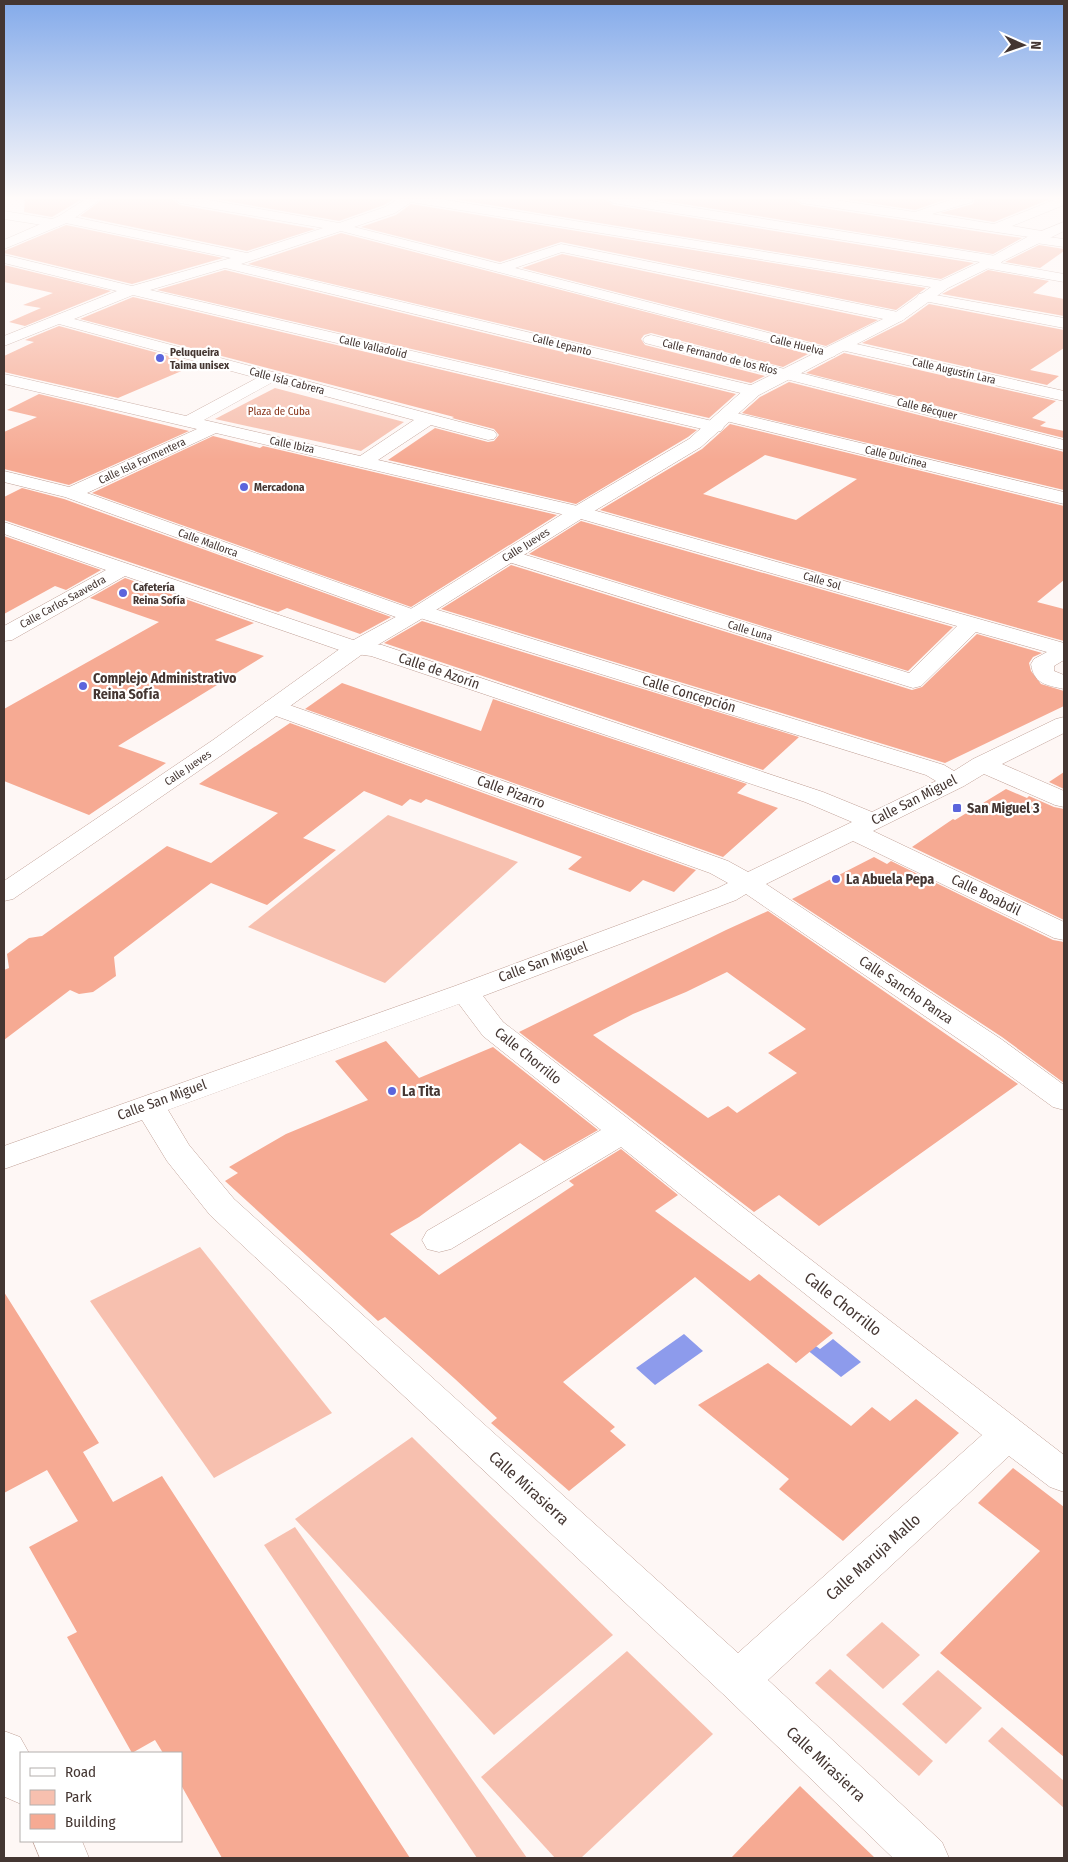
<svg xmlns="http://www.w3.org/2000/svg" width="1068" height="1862" font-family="'Fira Sans Condensed',sans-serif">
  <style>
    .green { fill: #f7c0af }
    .water { fill: #8d9bec }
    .building { fill: #f6aa93; fill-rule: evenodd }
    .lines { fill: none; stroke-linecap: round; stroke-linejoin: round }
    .minor-casing { stroke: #c0a096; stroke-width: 1 }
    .major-casing { stroke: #c0a096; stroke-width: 1 }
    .minor { fill: #fff; fill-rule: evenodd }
    .major { fill: #fff; fill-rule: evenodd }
    .poi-dot { fill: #5b65dc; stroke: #fff; stroke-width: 2 }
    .labels { text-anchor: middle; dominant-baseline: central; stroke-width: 4.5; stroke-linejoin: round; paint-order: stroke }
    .far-street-label { font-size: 11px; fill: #443632; stroke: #fff }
    .far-poi-label { font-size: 11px; font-weight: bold; fill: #443632; stroke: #fff; text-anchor: start }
    .far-park-label { font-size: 11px; fill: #89361c; stroke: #fff }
    .street-label { font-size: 14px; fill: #443632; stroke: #fff }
    .poi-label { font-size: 14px; font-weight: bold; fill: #443632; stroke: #fff; text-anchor: start }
    .near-street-label { font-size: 16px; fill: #443632; stroke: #fff }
  </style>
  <rect width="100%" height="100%" fill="#fef7f5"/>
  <g class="green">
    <path d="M275,388l129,34 -43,29 -146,-32z"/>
    <path d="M388,815l130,47 -133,121 -137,-56z"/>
    <path d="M200,1247l132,166 -118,65 -124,-177z"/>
    <path d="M412,1437l201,198 -119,100 -199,-216z"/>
    <path d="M295,1527l232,331h-50l-213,-313z"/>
    <path d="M882,1622l38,33 -37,34 -37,-34z"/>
    <path d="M627,1651l86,83 -132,124h-26l-74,-81z"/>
    <path d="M830,1669l103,92 -14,15 -104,-93z"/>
    <path d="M938,1670l44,38 -36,36 -44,-40z"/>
    <path d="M1002,1727l62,54v27l-76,-67z"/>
  </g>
  <g class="water">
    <path d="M684,1334l19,17 -48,34 -19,-17z"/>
    <path d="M833,1339l28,23 -20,15 -35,-28 7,-5 7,5z"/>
  </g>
  <g class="building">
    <path d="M25,199h57l-30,18 -28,-5z"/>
    <path d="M103,199h69l8,6 135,24 -68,22 -167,-35z"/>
    <path d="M215,199h179l-10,6 -45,16z"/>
    <path d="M453,199h152l8,6 361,58 -33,16z"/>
    <path d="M652,199h142l8,6 220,33 -29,16z"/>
    <path d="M843,199h104l-32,11z"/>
    <path d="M975,199h75l-56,23 -54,-9 33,-9z"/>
    <path d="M411,204l515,84 -30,22 -335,-68 -61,20 -139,-35 35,-12z"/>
    <path d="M66,225l157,33 -91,26 -128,-31v-2z"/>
    <path d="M341,233l467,121 -25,13 -132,-34 -7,2 -3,4 4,6 120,31 -14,7 -503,-119z"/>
    <path d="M1039,245l25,4v2l-24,17 -35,-6z"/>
    <path d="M562,254l316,66 -52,26 -304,-78z"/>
    <path d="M4,265l107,26 -86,35 -16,-4 32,-14 -18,-3 30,-12 -49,-11z"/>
    <path d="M225,270l511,124 -27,24 -552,-128z"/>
    <path d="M988,270l61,11 -16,12 31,6v17l-122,-22z"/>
    <path d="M133,297l564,133 -9,7 -112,67 -188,-44 47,-32 53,14 6,-1 5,-6 -5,-6 -42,-11 2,-1 -374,-98z"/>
    <path d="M929,304l135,26v18l-34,22 29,6 -12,9 -185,-42 42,-21z"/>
    <path d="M59,326l139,38 -80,34 -114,-26v-16l30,-14 -9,-2z"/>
    <path d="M844,353l212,48 -24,17 14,4 -6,4 24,5v7l-258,-65z"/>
    <path d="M789,382l275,70v38l-322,-77 18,-16z"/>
    <path d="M39,394l58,14h-1l93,23 -120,54 -65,-16v-37l33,-15 -30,-7z"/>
    <path d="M730,424l334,82v74l-27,22 27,7v32l-464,-131 102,-61zM765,455l92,24 -61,41 -93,-26z"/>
    <path d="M213,436l47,12 3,-2 294,69 -146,92 -319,-114z"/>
    <path d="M22,488l42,11 327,118 -31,17 -73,-26 -9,4 -274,-92v-23z"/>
    <path d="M581,521l372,106 -45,44 -379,-117z"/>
    <path d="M4,536l97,34 -35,20 -11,-4 -51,28z"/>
    <path d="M511,565l401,125 10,-3 55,-53 65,19 -9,4 -4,6 2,8 10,13 23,7v15l-119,57 -504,-154z"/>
    <path d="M125,578l129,45 -39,17 49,16 -146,90 48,17 -77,52 -85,-34v-72l155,-87 -69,-24z"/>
    <path d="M422,621l377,116 -36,33 -379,-127z"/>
    <path d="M342,683l139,48 12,-32 254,85 -10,9 41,15 -55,49 -418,-148z"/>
    <path d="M290,723l406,147 -22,22 -31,-12 -13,12 -62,-23 14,-12 -156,-58 -5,4 -11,-4 -8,7 -38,-15 -61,47 33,12 -69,55 -56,-22 -97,74 2,19 -23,16 -14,2 -9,-4 -66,50v-70l5,-2 -2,-14 22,-16 13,-2 125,-90 44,17 67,-50 -79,-29z"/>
    <path d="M1064,772v17l-15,-7z"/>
    <path d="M1006,789l21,9 2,-2 25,11 10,2v111l-152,-73 41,-28 2,1z"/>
    <path d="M874,857l13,7 4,-3 162,79 11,2v141l-62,-46 -210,-138z"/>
    <path d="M768,911l250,173 -199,142 -40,-31 -25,17 -235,-180 207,-102zM727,972l79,57 -38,24 29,20 -60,40 -9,-7 -20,12 -115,-83 40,-21 53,-22z"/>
    <path d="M386,1041l33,37 74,-31 105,83 -54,31 -24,-18 -101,74 -29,17 49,41 135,-90 -5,-4 52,-32 57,46 -23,16 95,70 9,-7 74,59 -37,30 -101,-86 -132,105 52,45 -5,4 16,14 -57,46 -78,-68 6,-5 -42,-39 -70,-62 -7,4 -153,-140 13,-8 -9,-6 57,-33 82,-34 -33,-39z"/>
    <path d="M4,1292l95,151 -16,9 30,50 49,-26 248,382h-188l-41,-73v-32h-18l-8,-13 -23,13 -65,-116 10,-5 -48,-85 49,-26 -31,-51 -43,23z"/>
    <path d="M768,1363l83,63 21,-19 18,14 26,-22 43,34 -116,108 -64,-52 10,-10 -91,-74z"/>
    <path d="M1013,1468l51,39v250l-124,-104 100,-102 -62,-48z"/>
    <path d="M800,1786l75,72h-144z"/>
  </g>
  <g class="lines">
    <defs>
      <g id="minor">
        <path d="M174,199h29l136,24 46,-16 13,-8h42l503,82 5,1 2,3 -2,3 -5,1 -532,-87 -16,11 -41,14 146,37 61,-20 337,68 5,2 3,3 -3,3 -5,2 -336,-70 -47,16 320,82 2,3 -2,3 -6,2 -488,-127 -100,33 518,123 2,4 -2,4 -6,1 -528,-128 -75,22 571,133 3,4 -3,4 -6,1 -582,-137 -59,24 420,112 3,4 -3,4 -6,1 -57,-15 -53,35 208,48 478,135v17l-10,6v5l10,4v14c-18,-4 -30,-5 -33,-25l3,-5 13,-7 -71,-20 -55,54 -8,2 -411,-128 -3,-4 3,-4 7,-2 7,2 393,121 48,-47 -383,-109 -358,-84 -129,60 325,116 2,-2 7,-2 7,2 516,158 10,6 19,-12 83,-40 8,-2v16l-62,31 62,27v16l-9,-2 -71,-31 -20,12 -91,45 191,91v18l-10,-2 -201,-97 -87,43 235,155 63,46v25l-11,-3 -74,-54 -233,-159 -10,6 -253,96 20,26 561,433v37l-14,-5 -41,-31 -241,224 174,162 7,16h-56l-170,-164 -513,-479 -43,-54 -25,-41 -138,49v-23l451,-160 263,-98 10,-5 -18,-10 -445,-161 -4,-5 4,-5 8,-2 8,2 447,159 20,11 104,-50 -47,-20 -434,-146 -23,-3 -223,-77 -113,64 -8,1v-15l102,-56 -102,-36v-12l355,120 23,3 441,147 49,20 64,-31 -10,-6 -506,-157 -2,2 -7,2 -7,-2 -339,-123 -61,-15v-11l65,16 128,-58 -193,-45v-10l182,42 71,-38 -198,-54 -55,22v-10l113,-45 -113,-28v-8l128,31 99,-28 -170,-36 -1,4 -5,1 -51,-8v-8l54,9 1,-4 5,-1 183,38 76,-25 -143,-25zM273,382l141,38 -54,36 -156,-36zM459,1004l24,32 118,94 -174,101 -5,9 5,9 12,3 12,-3 170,-102 361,288 -244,218 -504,-454 -45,-54 -21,-35z"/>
        <path d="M607,199h32l357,57 5,1 2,3 -2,3 63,11v8l-79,-14 -5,-1 -2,-3 2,-2 -367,-59z"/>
        <path d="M796,199h33l86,13 38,-13h20l-1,3 -40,12 62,10 62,-25h8v6l-52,21 36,6 2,3 -2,2 16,2v8l-35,-5 -2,-3 2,-2 -227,-34z"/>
        <path d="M924,293l140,25v10l-145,-28 -2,-3 2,-3z"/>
        <path d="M651,335l413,105v10l-419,-107 -2,-3 2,-3z"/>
        <path d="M843,341l221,50v10l-227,-52 -2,-3 2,-3z"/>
        <path d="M728,411l336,81v12l-342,-84 -3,-4 3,-4z"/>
      </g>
      <g id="major">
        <path d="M86,199h15l-32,23 -65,27v-9l55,-24z"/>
        <path d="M1064,222v9l-116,57 -45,32 -144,75 -58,52 -115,69 -158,99 -64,38 -135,97 -216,149 -9,2v-20l209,-141 135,-97 66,-36 158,-99 117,-69 58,-52 146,-73 45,-32 53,-25 38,-21z"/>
        <path d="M4,1731l16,6 9,16h-8v51l-16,-7 -1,-2z"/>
        <path d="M33,1841h49l7,17h-49z"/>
      </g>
    </defs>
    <use href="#minor" class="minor-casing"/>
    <use href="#major" class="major-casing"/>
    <use href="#minor" class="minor"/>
    <use href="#major" class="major"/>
  </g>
  <linearGradient id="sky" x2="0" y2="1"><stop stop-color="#83aaea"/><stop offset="0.43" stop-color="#fffbfa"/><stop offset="1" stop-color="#fffbfa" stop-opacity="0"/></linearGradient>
  <rect width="1068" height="460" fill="url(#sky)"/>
  <g class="poi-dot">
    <circle cx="160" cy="358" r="5"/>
    <circle cx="244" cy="487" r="5"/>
    <circle cx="123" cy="593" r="5"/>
    <circle cx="83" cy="686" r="5"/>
    <rect x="952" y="803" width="10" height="10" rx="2.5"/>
    <circle cx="836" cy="879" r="5"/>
    <circle cx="392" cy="1091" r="5"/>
  </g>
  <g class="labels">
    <g class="far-street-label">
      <text transform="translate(562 345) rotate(14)">Calle Lepanto</text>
      <text transform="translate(797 345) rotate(14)">Calle Huelva</text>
      <text transform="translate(373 347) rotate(13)">Calle Valladolid</text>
      <text transform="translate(720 357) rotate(14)">Calle Fernando de los Ríos</text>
      <text transform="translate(954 371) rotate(13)">Calle Augustín Lara</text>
      <text transform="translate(287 381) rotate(15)">Calle Isla Cabrera</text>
      <text transform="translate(927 409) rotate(14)">Calle Bécquer</text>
      <text transform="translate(292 445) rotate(12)">Calle Ibiza</text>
      <text transform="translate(896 457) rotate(14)">Calle Dulcinea</text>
      <text transform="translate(142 461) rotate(-25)">Calle Isla Formentera</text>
      <text transform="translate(208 543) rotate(20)">Calle Mallorca</text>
      <text transform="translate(526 545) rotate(-32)">Calle Jueves</text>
      <text transform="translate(822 581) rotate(16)">Calle Sol</text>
      <text transform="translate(63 602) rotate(-29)">Calle Carlos Saavedra</text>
      <text transform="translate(750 631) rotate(17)">Calle Luna</text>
      <text transform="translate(188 768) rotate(-34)">Calle Jueves</text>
    </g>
    <g class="far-poi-label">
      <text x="170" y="352">Peluqueira<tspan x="170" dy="13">Taima unisex</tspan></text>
      <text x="254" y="487">Mercadona</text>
      <text x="133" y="587">Cafetería<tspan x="133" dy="13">Reina Sofía</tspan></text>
    </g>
    <g class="far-park-label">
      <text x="279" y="411">Plaza de Cuba</text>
    </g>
    <g class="street-label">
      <text transform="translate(439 671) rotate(19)">Calle de Azorín</text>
      <text transform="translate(689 694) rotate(17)">Calle Concepción</text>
      <text transform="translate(511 792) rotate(20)">Calle Pizarro</text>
      <text transform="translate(914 800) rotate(-27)">Calle San Miguel</text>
      <text transform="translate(986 895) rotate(26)">Calle Boabdil</text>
      <text transform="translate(543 962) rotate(-20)">Calle San Miguel</text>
      <text transform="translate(906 990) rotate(34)">Calle Sancho Panza</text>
      <text transform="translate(528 1056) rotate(39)">Calle Chorrillo</text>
      <text transform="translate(162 1100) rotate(-20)">Calle San Miguel</text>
    </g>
    <g class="poi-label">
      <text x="93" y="678">Complejo Administrativo<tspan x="93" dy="16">Reina Sofía</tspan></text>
      <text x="967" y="808">San Miguel 3</text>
      <text x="846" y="879">La Abuela Pepa</text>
      <text x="402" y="1091">La Tita</text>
    </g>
    <g class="near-street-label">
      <text transform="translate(843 1304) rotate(38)">Calle Chorrillo</text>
      <text transform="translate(529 1488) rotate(42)">Calle Mirasierra</text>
      <text transform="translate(873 1557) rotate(-42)">Calle Maruja Mallo</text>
      <text transform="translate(826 1764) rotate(43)">Calle Mirasierra</text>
    </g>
  </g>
  <rect width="1068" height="1862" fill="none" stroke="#443632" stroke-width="10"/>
  <rect x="20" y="1752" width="162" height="90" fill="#ffffff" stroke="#b4afad"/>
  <rect x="30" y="1768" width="25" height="8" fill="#ffffff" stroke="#b4afad"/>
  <text x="65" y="1777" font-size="15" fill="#443632">Road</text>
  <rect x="30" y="1790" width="25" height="15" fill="#f7c0af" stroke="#b4afad"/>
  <text x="65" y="1802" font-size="15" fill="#443632">Park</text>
  <rect x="30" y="1814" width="25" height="15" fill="#f6aa93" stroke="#b4afad"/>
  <text x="65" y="1827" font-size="15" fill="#443632">Building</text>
  <g transform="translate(1023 45) rotate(92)" stroke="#ffffff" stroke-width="4" paint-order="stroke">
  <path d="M0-4L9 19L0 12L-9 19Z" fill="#443632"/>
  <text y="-8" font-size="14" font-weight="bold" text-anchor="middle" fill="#443632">N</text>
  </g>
</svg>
